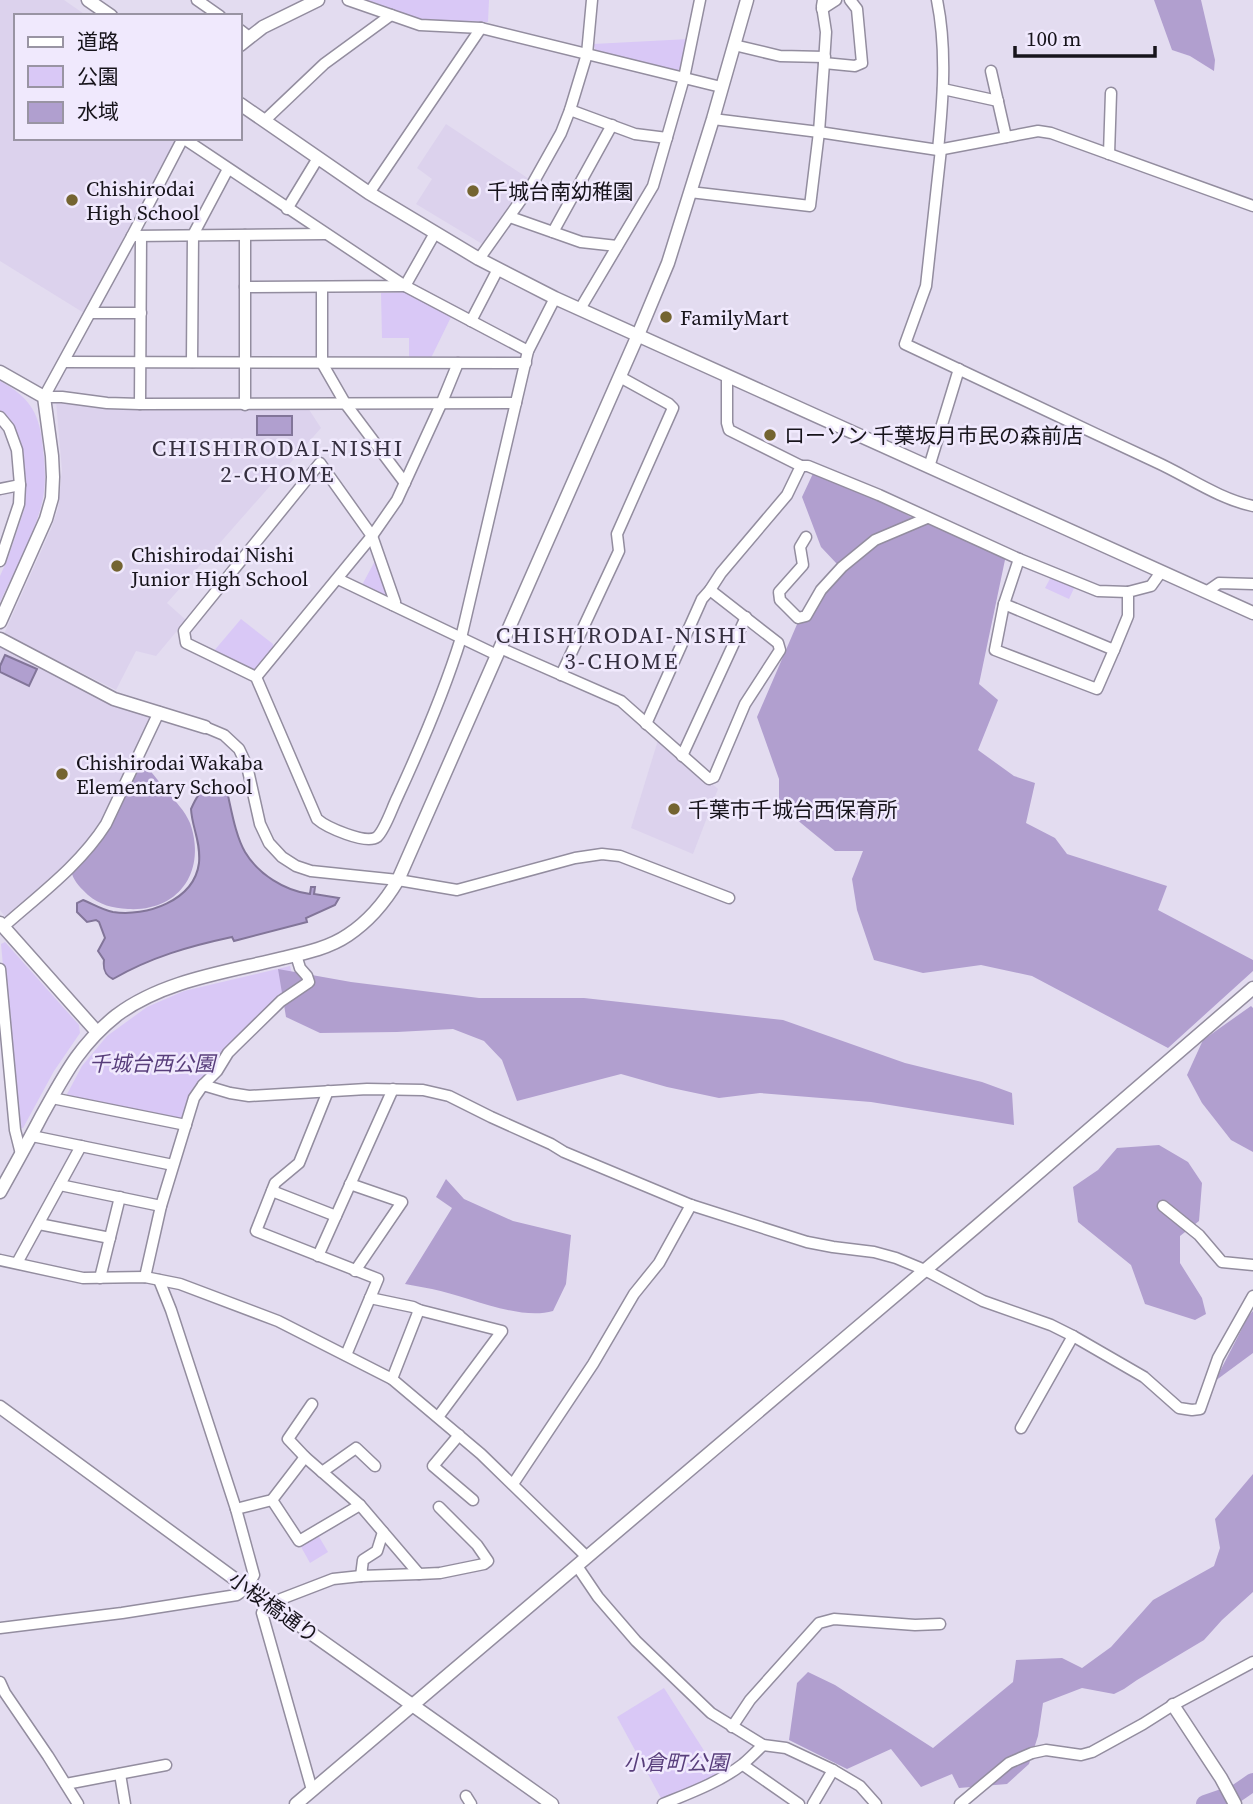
<svg xmlns="http://www.w3.org/2000/svg" width="1253" height="1804" font-family="'Source Serif 4','Noto Sans JP',serif">
  <style>
    .built { fill: #dcd2ed }
    .green { fill: #d9c8f6 }
    .forest { fill: #b19fcf }
    .water { fill: #b09fcf; stroke: #827599; stroke-width: 2 }
    .lines { fill: none; stroke-linecap: round; stroke-linejoin: round }
    .river { stroke: #b09fcf; stroke-width: 18 }
    .minor-casing { stroke: #938d9f; stroke-width: 13 }
    .tertiary-casing { stroke: #938d9f; stroke-width: 15 }
    .minor { stroke: #fff; stroke-width: 10 }
    .tertiary { stroke: #fff; stroke-width: 12 }
    .poi-dot { fill: #746431; stroke: #f0e9fd; stroke-width: 2.5 }
    .labels { text-anchor: middle; dominant-baseline: central; stroke-width: 5; stroke-linejoin: round; paint-order: stroke }
    .poi-label { font-size: 21px; fill: #17141b; stroke: #f0e9fd; text-anchor: start }
    .park-label { font-size: 21px; font-style: italic; fill: #583e7b; stroke: #f0e9fd }
    .street-label { font-size: 21px; fill: #17141b; stroke: #f0e9fd }
    .neighbourhood-label { font-size: 23px; letter-spacing: 2px; fill: #352f3f; stroke: #f0e9fd }
  </style>
  <rect width="100%" height="100%" fill="#e3dcf0"/>
  <g class="built">
    <path d="M0,0h64l23,16h-71v122h161l-93,175 -84,-52z"/>
    <path d="M446,124l83,55 -45,66 -68,-41 16,-25 -15,-11z"/>
    <path d="M56,401l60,8 192,-1 13,20 -154,175 19,17 -30,36 -20,-5 -20,39 -112,-56 47,-105 7,-20 4,-39z"/>
    <path d="M0,645l151,69 1,5 -55,111 -23,28 -68,60 -6,-8z"/>
    <path d="M659,737l59,52 -25,65 -62,-26z"/>
  </g>
  <g class="green">
    <path d="M357,0h132l-1,22h-66z"/>
    <path d="M689,39l-6,29 -7,3 -80,-20 -3,-7z"/>
    <path d="M407,292l44,25 -20,41 -22,1v-21h-27l-1,-45z"/>
    <path d="M0,381c31,17 40,33 43,68 2,17 3,33 0,49 -7,35 -28,72 -43,104v-26l8,-18 17,-51 -3,-60 -7,-19 -6,-10 -9,-8z"/>
    <path d="M376,559l13,40 -27,-14z"/>
    <path d="M1052,575l24,9 -7,15 -24,-11z"/>
    <path d="M241,619l32,25v4l-18,22h-5l-37,-18z"/>
    <path d="M5,942l74,83 1,8 -26,38 -31,57 -5,1 -17,-185z"/>
    <path d="M290,966l5,19 -99,103 -14,30 -5,1 -111,-23 16,-30 25,-30 40,-29 37,-16z"/>
    <path d="M318,1535l10,17 -18,11 -10,-18z"/>
    <path d="M664,1688l55,86 -28,15 -29,11 -45,-83z"/>
  </g>
  <g class="forest">
    <path d="M1154,0h47l14,60 -1,11 -24,-15 -18,-6z"/>
    <path d="M816,467l99,52 91,36 -27,129 19,16 -20,50 36,26 21,7 -9,40 29,15 12,16 100,32 -9,24 95,50v11l-85,77 -136,-72 -51,-11 -58,8 -49,-13 -17,-50 -5,-31 11,-28h-28l-56,-46v-26l-22,-62 44,-102 30,-33 6,-18 -16,-17 -19,-50z"/>
    <path d="M147,767c7,8 14,17 21,26 8,9 17,18 22,30 17,48 -11,89 -62,86 -16,-1 -28,-4 -40,-14 -7,-7 -13,-12 -16,-21l19,-20 15,-21 28,-59z"/>
    <path d="M278,969l73,13 128,16h105l199,22 122,43 77,19 30,11 2,32 -143,-23 -111,-9 -41,5 -52,-11 -46,-13 -104,27 -15,-41 -18,-19 -31,-12 -56,3 -77,1 -34,-16z"/>
    <path d="M1251,1006l2,2v144l-22,-12 -29,-37 -15,-28 16,-35z"/>
    <path d="M1159,1145l29,17 14,21 -3,38 -19,15v27l22,35 4,16 -11,6 -50,-16 -14,-39 -53,-43 -5,-35 25,-17 19,-22z"/>
    <path d="M446,1179l18,20 49,22 58,14 -5,49 -13,27c-34,10 -86,-15 -121,-22 -9,-2 -18,-3 -27,-5l47,-76 -16,-11z"/>
    <path d="M1253,1311v42l-38,28 34,-66z"/>
    <path d="M1253,1474v118l-31,28 -18,20 -67,40 -13,9 -10,5 -32,-6 -39,15 -5,33 -9,28 -22,20 -48,4 -7,-14 -31,13 -30,-38 -44,20 -58,-29 8,-57 11,-11 27,13 98,63 80,-66 3,-22 46,-2 20,10 29,-21 42,-47 61,-34 6,-18 -5,-29z"/>
  </g>
  <g class="water">
    <rect x="257" y="416" width="35" height="19"/>
    <path d="M5,655l32,14 -8,17 -29,-14v-6z"/>
    <path d="M210,787h16c5,20 9,48 19,65 13,22 40,39 65,42l1,-7h4l-1,7 25,4 -4,7 -29,13 1,4 -73,19 -2,-4c-42,9 -81,20 -119,42 -9,-4 -10,-11 -9,-19l-6,-9 7,-13 -6,-16 -3,-2 -9,2 -10,-10v-9l6,-3c10,4 19,10 30,12 33,5 81,-11 86,-49 2,-22 -7,-35 -8,-54 4,-9 9,-20 19,-22z"/>
  </g>
  <g class="lines">
    <path class="river" d="M1205,1804l32,-11 16,-11"/>
    <defs>
      <g id="minor">
        <path d="M197,0l23,16"/>
        <path d="M348,0l72,25 61,3 240,59"/>
        <path d="M937,0c10,49 6,100 1,150"/>
        <path d="M822,9l14,-9"/>
        <path d="M240,30l9,7"/>
        <path d="M734,45l46,11 45,1"/>
        <path d="M824,63l31,3 7,-3 -5,-54 -7,-9"/>
        <path d="M991,71l15,66"/>
        <path d="M943,89l55,12"/>
        <path d="M570,110l65,24 32,4"/>
        <path d="M713,119l106,13 119,18 100,-19 13,2 202,73"/>
        <path d="M264,121l60,-57 67,-49"/>
        <path d="M183,138l222,148 123,65"/>
        <path d="M941,149l-15,137 -21,58c83,39 167,79 251,118 31,14 63,37 97,44"/>
        <path d="M1109,154l2,-61"/>
        <path d="M690,192l120,14 9,-74 5,-69 2,-31 -4,-26 1,-6"/>
        <path d="M369,193l112,-165"/>
        <path d="M287,209l31,-51"/>
        <path d="M510,217l71,25 36,4"/>
        <path d="M553,232l59,-107"/>
        <path d="M245,235v170"/>
        <path d="M132,236l193,-2"/>
        <path d="M479,259l54,-76 28,-50 9,-23 17,-56 5,-54"/>
        <path d="M245,287l160,-1 30,-53"/>
        <path d="M322,287v76l23,40 60,80"/>
        <path d="M580,309l73,-123 31,-108 16,-78"/>
        <path d="M91,313h50"/>
        <path d="M471,321l27,-52"/>
        <path d="M64,362l462,1"/>
        <path d="M192,362l1,-127 35,-66"/>
        <path d="M44,397h18l45,6 33,1 376,-1"/>
        <path d="M44,397l88,-161 51,-98"/>
        <path d="M140,404l1,-168"/>
        <path d="M0,417l9,11 8,22 3,35 -1,19 -19,57"/>
        <path d="M801,466h7l71,29 140,64 79,32 30,1"/>
        <path d="M929,467l30,-98"/>
        <path d="M0,489l20,-4"/>
        <path d="M806,537l-6,10 3,18 -24,27 1,8 18,18 8,-2 15,-26 21,-23 33,-27 52,-22"/>
        <path d="M1019,559l-15,45 -9,46 102,39 17,-39"/>
        <path d="M338,579l159,76"/>
        <path d="M1206,592l13,-9 34,1"/>
        <path d="M1004,604l110,46 14,-34v-24l23,-6 10,-14"/>
        <path d="M393,605l2,-3 -23,-66 -52,-73 -136,168 2,12 70,34 61,142c9,8 49,26 60,18 8,-7 15,-29 20,-39 24,-52 47,-105 64,-160l67,-287 27,-53"/>
        <path d="M500,648l121,53 88,78 5,-2 31,-73 35,-54 -2,-7 -68,-53"/>
        <path d="M561,675l58,-124 -2,-17 56,-126 -4,-4 -49,-27"/>
        <path d="M256,677l116,-141 25,-36 45,-98 16,-39"/>
        <path d="M646,724l56,-125 8,-9 11,-17 66,-78 14,-29 -72,-36 -2,-7v-47"/>
        <path d="M205,727l19,8 15,14 8,17 13,58 9,19 13,14 14,9 15,5 87,9 59,10 118,-32 27,-4 18,2 109,42"/>
        <path d="M682,756l64,-139"/>
        <path d="M3,927c36,-32 77,-62 103,-103l53,-112"/>
        <path d="M0,969l15,161 6,24"/>
        <path d="M203,1085l14,-14 11,-18 6,-6 47,-46 28,-19 -2,-6 -7,-8 -4,-13"/>
        <path d="M328,1091l-29,72 -24,20 -19,48 122,48 -32,76"/>
        <path d="M52,1098l134,27"/>
        <path d="M32,1136l141,29"/>
        <path d="M350,1184l52,18 -47,69"/>
        <path d="M60,1185l101,21"/>
        <path d="M272,1191l64,25"/>
        <path d="M1163,1206l36,29 23,27 31,3"/>
        <path d="M39,1224l71,14"/>
        <path d="M318,1256l75,-167"/>
        <path d="M0,1260l83,18 62,-1 35,7 98,37 114,58 89,75 106,103"/>
        <path d="M17,1263l64,-117"/>
        <path d="M145,1277l16,-71 33,-108 9,-13 27,8 19,3 118,-7 56,1 26,6 42,21 60,27 13,8 127,53 116,37 26,5 41,5 22,6 29,12 58,31 68,24 22,11 71,41 35,31 13,2 8,-1 18,-51 35,-62"/>
        <path d="M100,1278l20,-81"/>
        <path d="M159,1280l12,30 65,199"/>
        <path d="M370,1298l43,9 6,3 -27,69"/>
        <path d="M419,1310l83,21 -64,86"/>
        <path d="M312,1404l-24,35 17,18 55,48 59,69 21,-1 44,-9 4,-3 -11,-16 -38,-38"/>
        <path d="M1021,1428l52,-92"/>
        <path d="M459,1435l-26,31 40,34"/>
        <path d="M322,1472l34,-24 19,18"/>
        <path d="M513,1484l80,-120 41,-70 25,-31 32,-58"/>
        <path d="M272,1500l27,41 61,-36"/>
        <path d="M383,1532l-6,19 -14,9 -2,16 58,-2"/>
        <path d="M577,1566l21,31 38,44 75,72 52,32 23,3 47,22 27,16 16,18"/>
        <path d="M266,1602l-4,11 50,177"/>
        <path d="M271,1605l10,-6 52,-20 28,-3"/>
        <path d="M0,1628l122,-15 115,-18 10,-7 7,-13 -18,-66 36,-9 33,-43"/>
        <path d="M0,1682l5,11 43,63 30,48"/>
        <path d="M732,1727l18,-27 69,-77 15,-4 81,6 25,-1"/>
        <path d="M743,1765l56,39"/>
        <path d="M120,1774l5,30"/>
        <path d="M66,1784l100,-19"/>
        <path d="M466,1796l5,8"/>
        <path d="M663,1804c27,-11 57,-22 80,-40 7,-6 14,-13 20,-19"/>
        <path d="M813,1804l20,-34"/>
        <path d="M960,1804l49,-41 23,-10 14,-3 35,5 11,-3 51,-28 30,-19 80,-43"/>
      </g>
      <g id="tertiary">
        <path d="M88,0l23,16"/>
        <path d="M240,45l23,-18 55,-27"/>
        <path d="M240,104l129,89 110,66 76,39 698,315"/>
        <path d="M0,372l44,25 8,59 1,21 -1,21 -6,21 -46,103"/>
        <path d="M0,639l114,60 91,28"/>
        <path d="M0,923l97,109"/>
        <path d="M0,1192c14,-25 28,-50 41,-75 23,-41 38,-72 76,-102 47,-35 110,-43 166,-57 22,-5 46,-10 65,-23 21,-14 37,-33 50,-55l240,-545 30,-72 45,-144 34,-119"/>
        <path d="M0,1407l247,181 305,216"/>
        <path d="M1173,1705l48,73 14,26"/>
        <path d="M296,1804l681,-578 276,-238"/>
      </g>
    </defs>
    <use href="#minor" class="minor-casing"/>
    <use href="#tertiary" class="tertiary-casing"/>
    <use href="#minor" class="minor"/>
    <use href="#tertiary" class="tertiary"/>
  </g>
  <g class="poi-dot">
    <circle cx="473" cy="191" r="7"/>
    <circle cx="72" cy="200" r="7"/>
    <circle cx="666" cy="317" r="7"/>
    <circle cx="770" cy="435" r="7"/>
    <circle cx="117" cy="566" r="7"/>
    <circle cx="62" cy="774" r="7"/>
    <circle cx="674" cy="809" r="7"/>
  </g>
  <g class="labels">
    <g class="poi-label">
      <text x="86" y="188">Chishirodai<tspan x="86" dy="24">High School</tspan></text>
      <text x="487" y="191">千城台南幼稚園</text>
      <text x="680" y="317">FamilyMart</text>
      <text x="784" y="435">ローソン 千葉坂月市民の森前店</text>
      <text x="131" y="554">Chishirodai Nishi<tspan x="131" dy="24">Junior High School</tspan></text>
      <text x="76" y="762">Chishirodai Wakaba<tspan x="76" dy="24">Elementary School</tspan></text>
      <text x="688" y="809">千葉市千城台西保育所</text>
    </g>
    <g class="park-label">
      <text x="152" y="1063">千城台西公園</text>
      <text x="676" y="1762">小倉町公園</text>
    </g>
    <g class="street-label">
      <text transform="translate(274 1607) rotate(36)">小桜橋通り</text>
    </g>
    <g class="neighbourhood-label">
      <text x="278" y="448">CHISHIRODAI-NISHI<tspan x="278" dy="26">2-CHOME</tspan></text>
      <text x="622" y="635">CHISHIRODAI-NISHI<tspan x="622" dy="26">3-CHOME</tspan></text>
    </g>
  </g>
  <rect x="14" y="14" width="228" height="126" fill="#f0e9fd" stroke="#9994a3" stroke-width="2"/>
  <rect x="28" y="37" width="35" height="10" fill="#ffffff" stroke="#9994a3" stroke-width="2"/>
  <text x="77" y="49" font-size="21" fill="#17141b">道路</text>
  <rect x="28" y="66" width="35" height="21" fill="#d9c8f6" stroke="#9994a3" stroke-width="2"/>
  <text x="77" y="84" font-size="21" fill="#17141b">公園</text>
  <rect x="28" y="102" width="35" height="21" fill="#b09fcf" stroke="#9994a3" stroke-width="2"/>
  <text x="77" y="119" font-size="21" fill="#17141b">水域</text>
  <path d="M1015 46v10h140v-10" fill="none" stroke="#17141b" stroke-width="3.5"/>
  <text x="1026" y="46" font-size="21" fill="#17141b" stroke="#f0e9fd" stroke-width="5" paint-order="stroke">100 m</text>
</svg>
